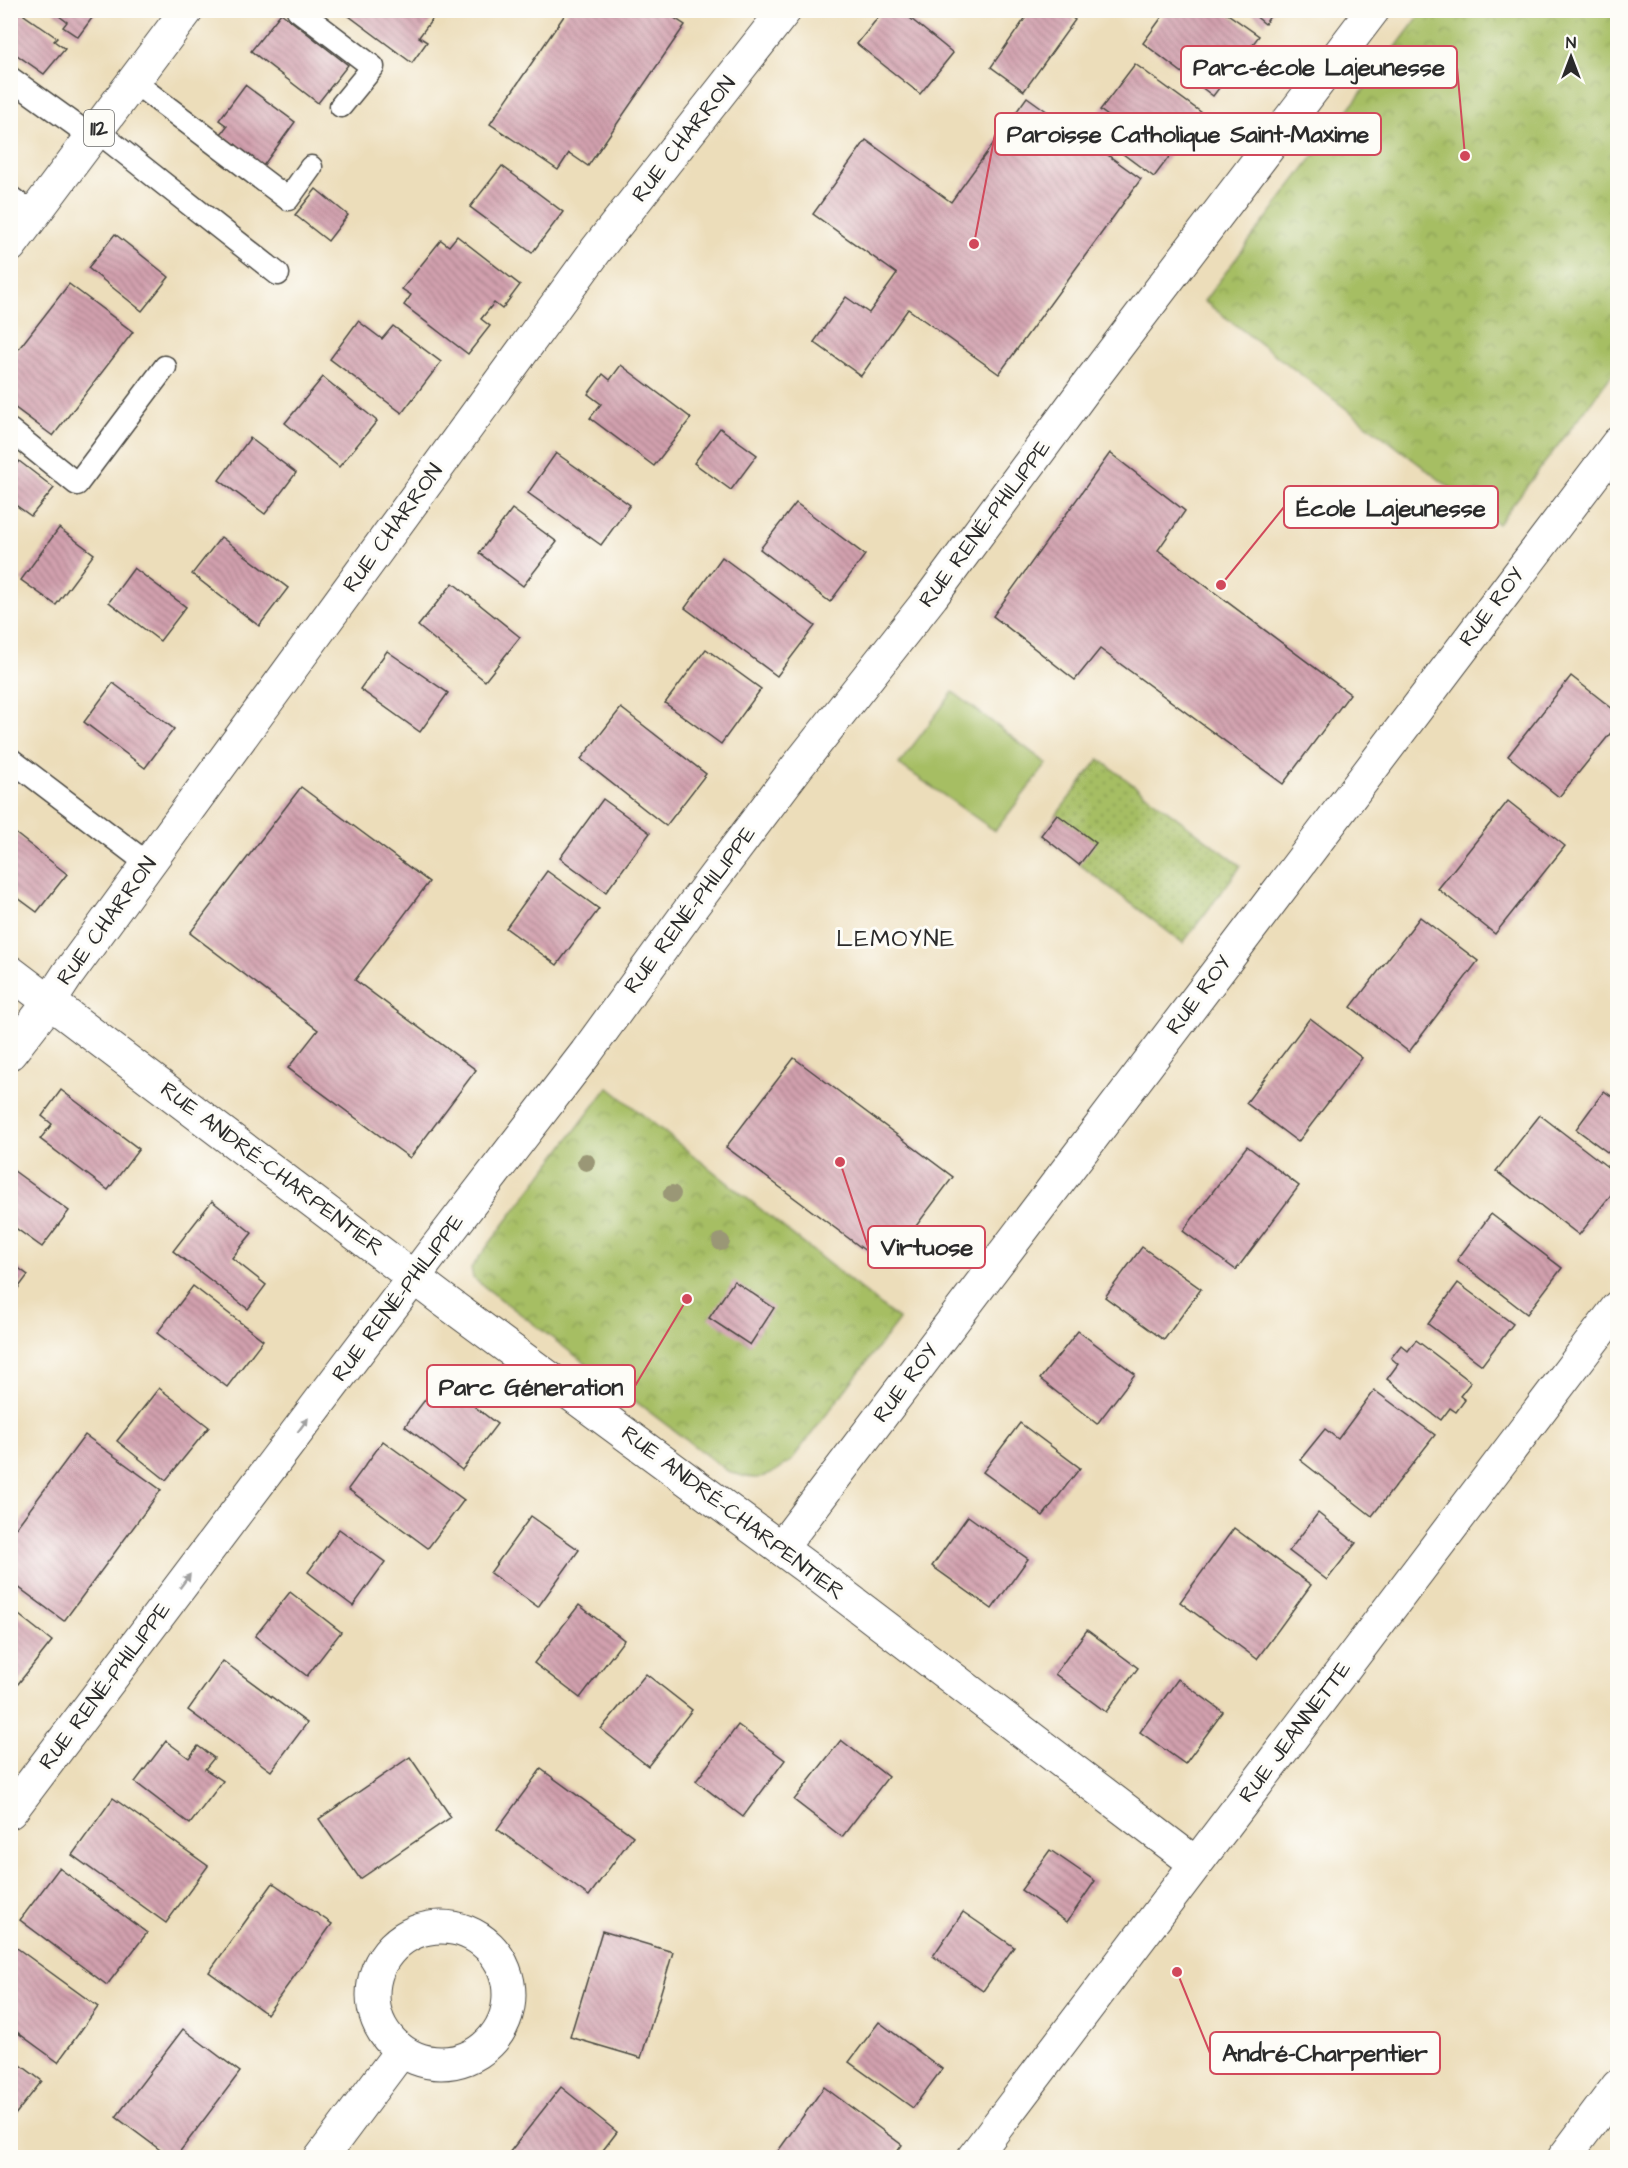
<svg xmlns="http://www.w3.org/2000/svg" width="1628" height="2168" font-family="'Architects Daughter',sans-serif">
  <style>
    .grass { fill: #a6be63; stroke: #687447; stroke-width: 1.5 }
    .park { fill: url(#park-crowns); stroke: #687447; stroke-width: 1.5 }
    .garden { fill: url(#garden-dots); stroke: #687447; stroke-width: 1.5 }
    .building { fill: url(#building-back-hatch) }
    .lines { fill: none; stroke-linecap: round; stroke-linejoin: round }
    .lane-casing { stroke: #484640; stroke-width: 25 }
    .street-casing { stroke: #484640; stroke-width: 35 }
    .primary-casing { stroke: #484640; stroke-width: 35 }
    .lane { stroke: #fff; stroke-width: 22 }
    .street { stroke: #fff; stroke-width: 33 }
    .primary { stroke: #fff; stroke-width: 33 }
    .tree { fill: #9a9776 }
    .oneway { fill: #a0a0a0 }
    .labels { text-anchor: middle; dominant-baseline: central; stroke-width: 6; stroke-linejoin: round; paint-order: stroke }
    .shield { fill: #fdfcf7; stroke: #6a6a68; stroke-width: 1.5 }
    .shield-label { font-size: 21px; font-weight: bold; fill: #2b2b2b }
    .street-label { font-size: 22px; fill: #2b2b2b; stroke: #fdfcf7 }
    .neighbourhood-label { font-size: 24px; letter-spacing: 1.5px; fill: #2b2b2b; stroke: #fdfcf7 }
    .leader { fill: none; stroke: #d1495b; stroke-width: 2 }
    .callout-dot { fill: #d1495b; stroke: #fdfcf7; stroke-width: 2 }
    .callout { fill: #fdfcf7; stroke: #d1495b; stroke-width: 2 }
    .callout-label { font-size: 24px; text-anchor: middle; font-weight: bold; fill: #2b2b2b }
  </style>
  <defs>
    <pattern id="park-crowns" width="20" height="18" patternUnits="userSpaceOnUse" patternTransform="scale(1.5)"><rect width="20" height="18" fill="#a6be63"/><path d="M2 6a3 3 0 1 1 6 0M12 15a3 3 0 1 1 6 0" fill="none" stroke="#879b52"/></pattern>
    <pattern id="garden-dots" width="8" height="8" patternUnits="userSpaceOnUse" patternTransform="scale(1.5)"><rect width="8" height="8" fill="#a6be63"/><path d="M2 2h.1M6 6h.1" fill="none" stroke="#879b52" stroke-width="1.8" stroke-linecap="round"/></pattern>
    <pattern id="building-back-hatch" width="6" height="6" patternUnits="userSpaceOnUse" patternTransform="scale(1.5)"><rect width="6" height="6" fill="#d2a0ae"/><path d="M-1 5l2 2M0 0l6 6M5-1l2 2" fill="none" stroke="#ab838e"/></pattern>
  </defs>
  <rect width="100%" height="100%" fill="#fdfcf7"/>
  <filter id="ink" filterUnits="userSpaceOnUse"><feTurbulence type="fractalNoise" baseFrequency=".0167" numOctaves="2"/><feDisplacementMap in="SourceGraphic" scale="12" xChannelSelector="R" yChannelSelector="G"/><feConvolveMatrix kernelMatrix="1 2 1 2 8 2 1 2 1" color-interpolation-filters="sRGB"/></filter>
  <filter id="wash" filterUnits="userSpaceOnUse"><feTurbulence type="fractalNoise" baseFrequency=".008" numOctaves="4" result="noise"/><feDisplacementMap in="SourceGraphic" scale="24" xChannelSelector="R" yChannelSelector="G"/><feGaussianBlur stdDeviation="1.35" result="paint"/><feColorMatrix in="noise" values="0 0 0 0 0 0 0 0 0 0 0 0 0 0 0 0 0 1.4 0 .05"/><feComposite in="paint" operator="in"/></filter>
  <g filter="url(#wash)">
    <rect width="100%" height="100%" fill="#ecddba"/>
    <path class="grass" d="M953,692l94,72 -52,67 -96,-67z"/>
    <g class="park">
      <path d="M1423,11h194v357l-119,156 -294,-223z"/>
      <path d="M608,1087l291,233 -109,142c-27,18 -34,21 -64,8l-253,-192 -2,-10z"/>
    </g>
    <path class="garden" d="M1099,759l142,107 -58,77 -142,-108z"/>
    <g id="blocks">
      <g class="building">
        <path d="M10,10h14l2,2 -2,3 33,23 -3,3 11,8 -21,25 -34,-24z"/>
        <path d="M51,10h47l-20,27 -15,-10 4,-5z"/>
        <path d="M341,10h98l-20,27 8,5 -15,21z"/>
        <path d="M568,10h110l-5,7 12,8 -97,141 -19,-13 -11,17 -68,-46z"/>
        <path d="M884,10h16l53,43 -33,41 -63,-50z"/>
        <path d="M1031,10h31l13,10 -51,71 -33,-24z"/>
        <path d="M1167,10h55l37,26 -46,60 -70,-53z"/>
        <path d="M1248,10h26l-9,14z"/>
        <path d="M281,13l67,52 -30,38 -67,-52z"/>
        <path d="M1135,64l67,49 -48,64 -51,-38 13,-17 -16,-12z"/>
        <path d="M245,85l50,37 -32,44 -42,-32 6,-8 -8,-6z"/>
        <path d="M1027,97l114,82 -142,195 -91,-65 -47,67 -47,-34 32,-45 23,16 28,-39 -84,-60 53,-74 85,62z"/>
        <path d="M502,166l61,46 -31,41 -62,-46z"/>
        <path d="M316,189l32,26 -20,26 -33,-26z"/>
        <path d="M115,234l54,43 -27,34 -54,-43z"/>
        <path d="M457,236l63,49 -18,24 -8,-6 -13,16 9,7 -22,28 -64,-49 7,-10 -9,-6 39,-49 8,6z"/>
        <path d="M69,284l64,48 -80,104 -43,-32v-44z"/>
        <path d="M358,321l24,18 11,-13 48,36 -39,51 -72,-54z"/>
        <path d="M621,365l70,53 -37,48 -64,-48 11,-14 -13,-10 15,-20 7,6z"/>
        <path d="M323,377l54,44 -38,46 -54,-44z"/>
        <path d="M720,428l37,27 -26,35 -37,-27z"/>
        <path d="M250,438l46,35 -31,41 -46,-34z"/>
        <path d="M556,453l74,52 -29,40 -73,-52z"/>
        <path d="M1110,453l75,58 -27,39 192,144 -67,90 -183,-135 -25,31 -82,-64z"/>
        <path d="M19,461l35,27 -23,28 -21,-15v-29z"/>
        <path d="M796,503l69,52 -35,47 -70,-53z"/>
        <path d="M512,509l45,33 -34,44 -44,-33z"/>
        <path d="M59,528l35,26 -38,51 -35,-25z"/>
        <path d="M221,537l67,51 -29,38 -67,-52z"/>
        <path d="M722,557l93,69 -38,50 -92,-68z"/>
        <path d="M134,568l52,39 -26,34 -51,-39z"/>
        <path d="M453,583l67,54 -35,44 -67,-55z"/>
        <path d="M706,649l55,40 -40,55 -56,-41z"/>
        <path d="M387,651l61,42 -28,39 -60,-43z"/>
        <path d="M1571,676l47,37v11l-59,73 -51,-41z"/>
        <path d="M113,683l61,46 -29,39 -61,-46z"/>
        <path d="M621,708l85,66 -40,52 -85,-67z"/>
        <path d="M301,787l128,95 -74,98 121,90 -66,88 -122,-90 30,-38 -128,-97z"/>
        <path d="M603,799l47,34 -44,59 -46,-34z"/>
        <path d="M1508,801l57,45 -70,88 -57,-45z"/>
        <path d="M1057,814l39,29 -17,22 -38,-30z"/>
        <path d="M10,829l57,45 -30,38 -27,-20z"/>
        <path d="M547,871l52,38 -42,56 -51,-37z"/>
        <path d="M1420,917l58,44 -69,91 -58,-45z"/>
        <path d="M1310,1018l52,40 -64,84 -52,-39z"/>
        <path d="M794,1058l159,119 -67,89 -160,-119z"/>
        <path d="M61,1090l78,59 -31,41 -68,-51 12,-15 -10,-8z"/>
        <path d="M1604,1091l14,10v59l-42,-31z"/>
        <path d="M1540,1115l78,60v11l-39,49 -83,-64z"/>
        <path d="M1247,1146l52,40 -63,84 -53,-39z"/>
        <path d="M10,1168l59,43 -27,36 -32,-23z"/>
        <path d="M212,1201l40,32 -20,25 34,27 -18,24 -75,-58z"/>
        <path d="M1491,1214l71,54 -35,46 -70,-54z"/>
        <path d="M1142,1247l59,42 -37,51 -59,-43z"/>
        <path d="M10,1262l18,13 -18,24z"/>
        <path d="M734,1281l40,27 -24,37 -41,-27z"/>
        <path d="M1458,1283l55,41 -31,41 -54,-41z"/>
        <path d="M193,1286l70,54 -36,47 -70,-54z"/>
        <path d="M1078,1331l57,43 -38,50 -57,-45z"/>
        <path d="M1416,1340l55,42 -11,14 5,4 -9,12 -6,-4 -9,12 -54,-41 11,-15 -7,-6 10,-13 7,6z"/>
        <path d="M440,1380l57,44 -35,46 -57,-44z"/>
        <path d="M159,1388l50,39 -43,53 -49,-39z"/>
        <path d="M1374,1390l61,45 -63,81 -72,-56 25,-31 13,10z"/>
        <path d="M1020,1423l60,45 -37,48 -60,-44z"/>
        <path d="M85,1435l76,55 -97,131 -54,-40v-45z"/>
        <path d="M383,1441l81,59 -36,48 -80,-59z"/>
        <path d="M1318,1513l38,30 -29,37 -38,-29z"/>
        <path d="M531,1516l48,34 -41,57 -48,-34z"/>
        <path d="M968,1516l60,43 -36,50 -60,-43z"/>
        <path d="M1234,1528l77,57 -54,74 -77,-57z"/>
        <path d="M339,1529l46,33 -32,44 -45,-34z"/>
        <path d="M290,1592l51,40 -34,44 -52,-40z"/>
        <path d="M579,1605l45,35 -44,58 -46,-35z"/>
        <path d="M10,1608l42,33 -38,48 -4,-3z"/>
        <path d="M1087,1630l51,38 -32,44 -51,-38z"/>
        <path d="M223,1661l84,62 -36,48 -83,-61z"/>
        <path d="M646,1674l46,36 -44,56 -47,-37z"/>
        <path d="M1178,1679l45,33 -38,52 -45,-32z"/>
        <path d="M738,1725l47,35 -42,57 -47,-36z"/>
        <path d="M841,1740l47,37 -46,60 -48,-37z"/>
        <path d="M166,1741l23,17 9,-12 16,12 -9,11 18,12 -33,43 -55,-42z"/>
        <path d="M410,1757l41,60 -91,62 -41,-60z"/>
        <path d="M541,1769l92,67 -44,60 -92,-67z"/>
        <path d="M113,1798l95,68 -42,57 -94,-68z"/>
        <path d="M1050,1850l45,31 -28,41 -46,-32z"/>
        <path d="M59,1868l88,65 -40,52 -87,-65z"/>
        <path d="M273,1883l59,41 -65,90 -58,-42z"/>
        <path d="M963,1912l51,35 -31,44 -50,-35z"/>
        <path d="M602,1931l71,21 -32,106 -71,-21z"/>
        <path d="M10,1943l88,64 -40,55 -48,-35z"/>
        <path d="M879,2022l63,47 -29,39 -64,-46z"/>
        <path d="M183,2029l57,43 -65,86h-4l-55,-41z"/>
        <path d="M10,2057l32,24 -32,40z"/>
        <path d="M561,2087l56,45 -20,26h-92z"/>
        <path d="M824,2087l78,58 -9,13h-120z"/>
      </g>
    </g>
  </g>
  <g filter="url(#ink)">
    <use href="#blocks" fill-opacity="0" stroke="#484640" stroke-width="1.5"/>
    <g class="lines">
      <defs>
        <g id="lane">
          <path d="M298,10l75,57 -32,39"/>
          <path d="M10,78l82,59"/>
          <path d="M134,82l154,117 23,-32"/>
          <path d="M97,131l181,143"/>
          <path d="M10,197l24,18"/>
          <path d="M10,430l67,54 88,-117"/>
          <path d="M10,759l138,105"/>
        </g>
        <g id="street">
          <path d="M10,972l432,327 379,279 374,285"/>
          <path d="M10,1053l39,-50 19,-29 529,-725 188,-239"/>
          <path d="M781,1548l837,-1105"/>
          <path d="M10,1812l423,-560 153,-199 108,-149 103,-137 135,-171 155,-210 286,-376"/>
          <circle cx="441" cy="1995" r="68"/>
          <path d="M321,2158l80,-107"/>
          <path d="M973,2158l645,-851"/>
          <path d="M1564,2158l54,-72"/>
        </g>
        <path id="primary" d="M10,246l177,-236"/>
      </defs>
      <use href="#lane" class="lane-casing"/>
      <use href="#street" class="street-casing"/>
      <use href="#primary" class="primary-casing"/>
      <use href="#lane" class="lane"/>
      <use href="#street" class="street"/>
      <use href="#primary" class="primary"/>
    </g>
    <g class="tree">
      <circle cx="586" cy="1162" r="9"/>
      <circle cx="672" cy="1194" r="9"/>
      <circle cx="721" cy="1242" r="9"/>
    </g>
    <defs><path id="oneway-solid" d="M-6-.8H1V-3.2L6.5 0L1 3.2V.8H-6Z" transform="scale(1.5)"/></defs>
    <g class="oneway">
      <use href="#oneway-solid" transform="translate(303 1425) rotate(-53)"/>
      <use href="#oneway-solid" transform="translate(185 1581) rotate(-53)"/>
    </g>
  </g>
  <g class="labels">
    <rect class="shield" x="84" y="110" width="30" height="36" rx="4.5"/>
    <g class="shield-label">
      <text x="99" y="128">112</text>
    </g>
    <g class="street-label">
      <text transform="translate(684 139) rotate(-52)">RUE CHARRON</text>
      <text transform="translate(985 524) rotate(-53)">RUE RENÉ-PHILIPPE</text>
      <text transform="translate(393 528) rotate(-54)">RUE CHARRON</text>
      <text transform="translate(1492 607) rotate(-53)">RUE ROY</text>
      <text transform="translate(690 910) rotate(-53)">RUE RENÉ-PHILIPPE</text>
      <text transform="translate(107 921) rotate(-54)">RUE CHARRON</text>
      <text transform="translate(1199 995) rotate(-53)">RUE ROY</text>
      <text transform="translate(272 1169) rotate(37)">RUE ANDRÉ-CHARPENTIER</text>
      <text transform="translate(398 1298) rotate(-53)">RUE RENÉ-PHILIPPE</text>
      <text transform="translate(906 1383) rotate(-53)">RUE ROY</text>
      <text transform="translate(733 1513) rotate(37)">RUE ANDRÉ-CHARPENTIER</text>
      <text transform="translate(105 1686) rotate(-53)">RUE RENÉ-PHILIPPE</text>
      <text transform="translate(1295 1732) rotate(-53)">RUE JEANNETTE</text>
    </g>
    <g class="neighbourhood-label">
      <text x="896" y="939">LEMOYNE</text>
    </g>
  </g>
  <path class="leader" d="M1465 156L1457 67M974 244L995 134M1221 585L1284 507M840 1162L868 1247M687 1299L635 1386M1177 1972L1210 2053"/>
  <g class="callout-dot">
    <circle cx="1465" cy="156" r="6"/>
    <circle cx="974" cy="244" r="6"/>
    <circle cx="1221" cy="585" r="6"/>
    <circle cx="840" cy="1162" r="6"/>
    <circle cx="687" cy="1299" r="6"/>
    <circle cx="1177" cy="1972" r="6"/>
  </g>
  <g class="callout">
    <rect x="1181" y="46" width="276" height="42" rx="6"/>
    <rect x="995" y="113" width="386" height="42" rx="6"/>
    <rect x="1284" y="486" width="214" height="42" rx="6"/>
    <rect x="868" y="1226" width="117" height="42" rx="6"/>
    <rect x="427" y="1365" width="208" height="42" rx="6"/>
    <rect x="1210" y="2032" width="230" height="42" rx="6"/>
  </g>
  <g class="callout-label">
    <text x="1319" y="75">Parc-école Lajeunesse</text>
    <text x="1188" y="142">Paroisse Catholique Saint-Maxime</text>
    <text x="1391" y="516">École Lajeunesse</text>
    <text x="927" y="1255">Virtuose</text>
    <text x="531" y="1395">Parc Géneration</text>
    <text x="1325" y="2061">André-Charpentier</text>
  </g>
  <rect width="1628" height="2168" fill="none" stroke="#fdfcf7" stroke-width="36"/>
  <g transform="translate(1571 57)" stroke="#fdfcf7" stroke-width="4.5" paint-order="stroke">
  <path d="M0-4.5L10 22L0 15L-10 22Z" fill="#2b2b2b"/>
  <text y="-9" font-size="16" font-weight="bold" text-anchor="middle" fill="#2b2b2b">N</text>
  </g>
</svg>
